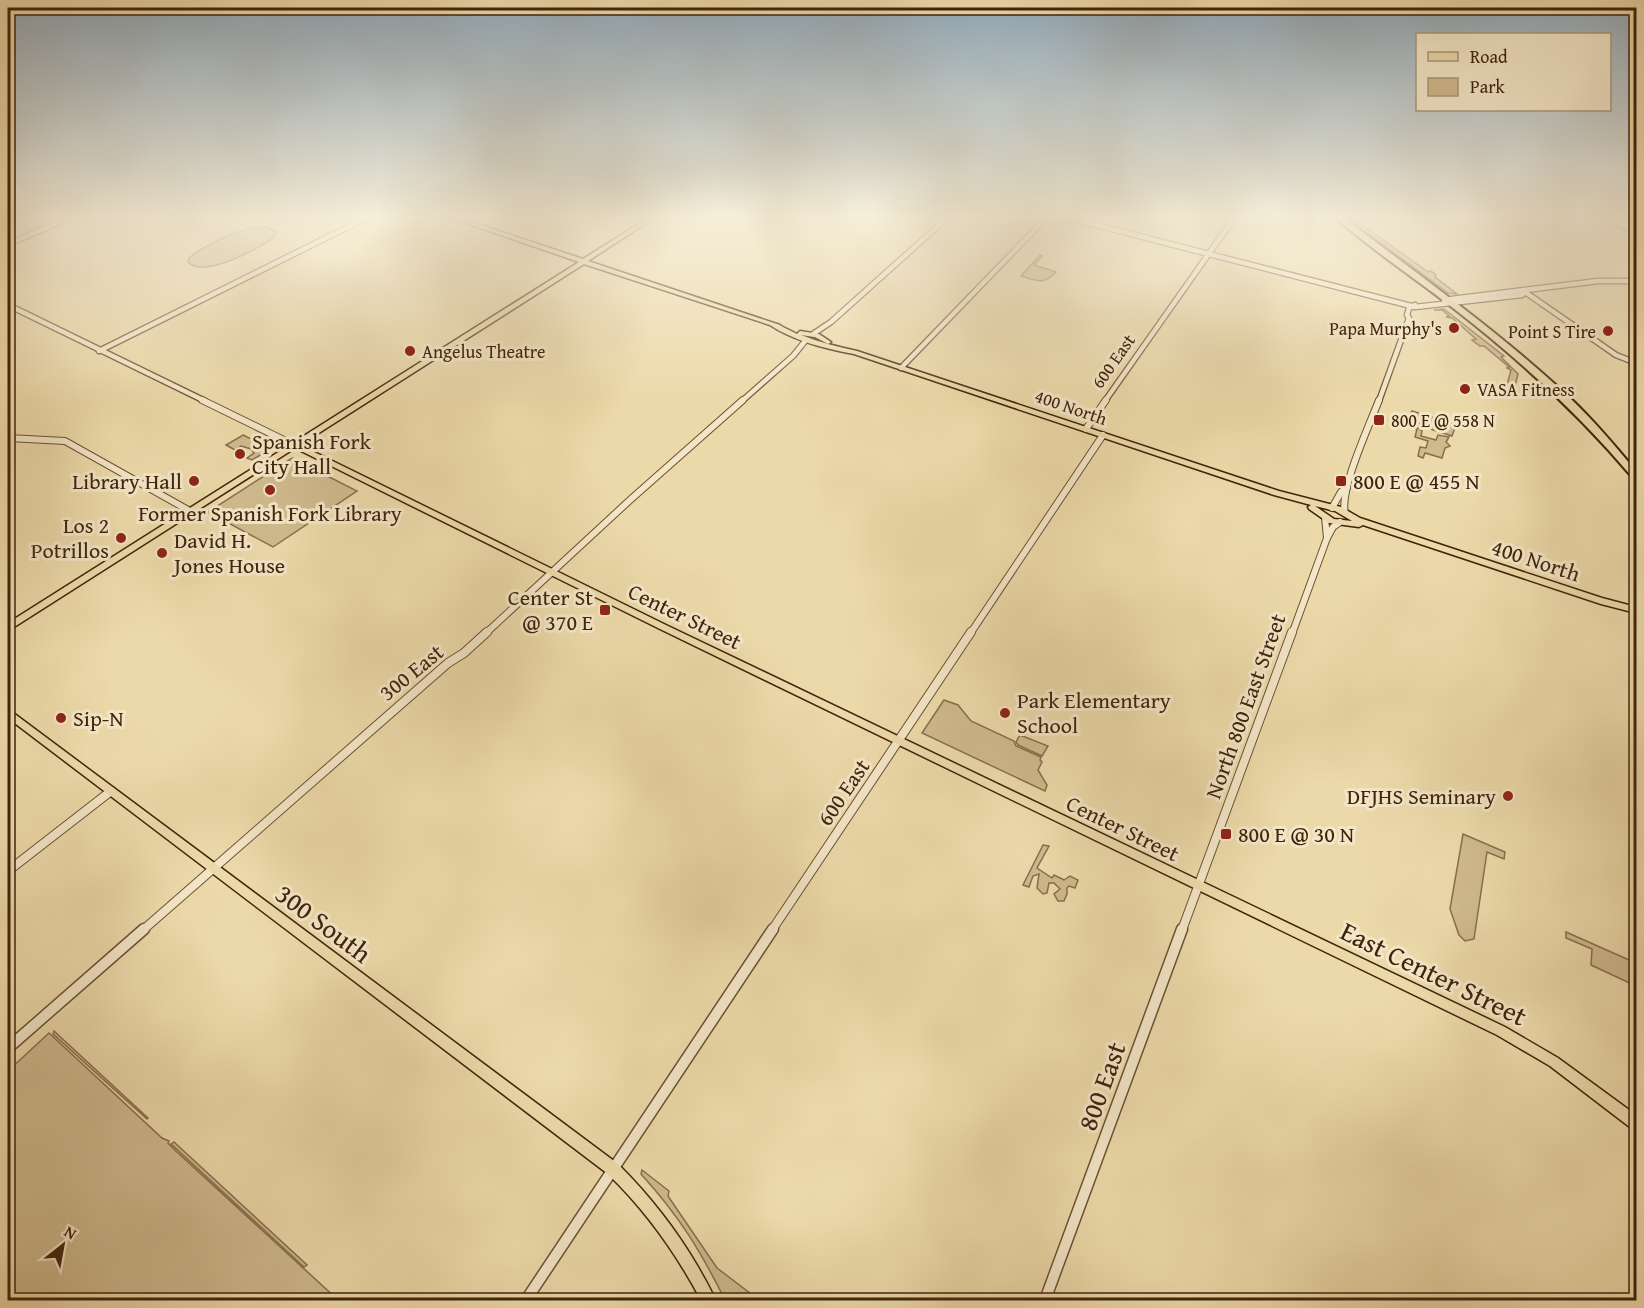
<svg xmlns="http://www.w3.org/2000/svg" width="1644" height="1308" font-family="'Gentium Book Plus',serif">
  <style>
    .green { fill: #cfba8e; stroke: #886e4d; stroke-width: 1.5 }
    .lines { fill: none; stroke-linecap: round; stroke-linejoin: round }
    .stream { stroke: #846b4a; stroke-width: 1.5 }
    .minor-far3-casing { stroke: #6b5033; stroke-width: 7 }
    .minor-far2-casing { stroke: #6b5033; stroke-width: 8 }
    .minor-far1-casing { stroke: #6b5033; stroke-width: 10 }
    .minor-casing { stroke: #6b5033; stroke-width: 13 }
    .major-casing { stroke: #40230c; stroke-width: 3 }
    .highway-casing { stroke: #40230c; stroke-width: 4 }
    .minor-far3 { stroke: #f3e6c7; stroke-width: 4.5 }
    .minor-far2 { stroke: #f3e6c7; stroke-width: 6 }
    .minor-far1 { stroke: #f3e6c7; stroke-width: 8 }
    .minor { stroke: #f3e6c7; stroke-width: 10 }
    .major { fill: #ecd9a9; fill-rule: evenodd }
    .highway { fill: #ecd9a9; fill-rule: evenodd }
    .poi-dot { fill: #8f2418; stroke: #f3e6c7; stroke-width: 2 }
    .labels { text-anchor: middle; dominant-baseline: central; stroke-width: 6; stroke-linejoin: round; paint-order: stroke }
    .far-poi-label { font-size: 18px; fill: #40230c; stroke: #f3e6c7; text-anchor: start }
    .far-street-label { font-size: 18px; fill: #40230c; stroke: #f3e6c7 }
    .poi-label { font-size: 22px; fill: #40230c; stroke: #f3e6c7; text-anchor: start }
    .street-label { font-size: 22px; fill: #40230c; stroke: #f3e6c7 }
    .near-street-label { font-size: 27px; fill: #40230c; stroke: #f3e6c7 }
  </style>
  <rect width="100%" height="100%" fill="#ecd9a9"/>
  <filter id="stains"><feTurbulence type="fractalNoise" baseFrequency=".00333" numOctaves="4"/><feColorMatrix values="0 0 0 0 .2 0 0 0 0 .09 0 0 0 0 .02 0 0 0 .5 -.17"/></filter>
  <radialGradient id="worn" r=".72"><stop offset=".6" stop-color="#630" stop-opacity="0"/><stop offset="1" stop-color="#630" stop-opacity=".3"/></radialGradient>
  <g class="green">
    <path d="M1348,218h4l76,54 3,-1 5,4 -1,2 22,17 -9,-1z"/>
    <path d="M266,227l11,5 -5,7c-16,10 -68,40 -84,23l1,-4c17,-14 56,-32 77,-31z"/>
    <path d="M1040,255l2,1 -8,9 22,7c-12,13 -19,9 -35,4z"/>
    <path d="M1444,309l60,47 -3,1 17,17 -4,16 -7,2 -5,-3h4l5,-19 -4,-2 2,-1 -25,-21h-4l-8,-6 4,-1 -24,-21 -6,-1 3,-1 -7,-6h-8z"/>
    <path d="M1412,411l44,14 -4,11 -31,-10 -3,2 4,3 -1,5 15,4 2,-5 11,2 -3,5 4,4 -5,2 -3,10 -17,-5 -2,5 -5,-2 2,-9 6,1 2,-7 -13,-4 2,-8 -13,-4 1,-4 15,3 2,-7 -11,-4z"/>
    <path d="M243,435l27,13v1l-18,11 -5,-2 7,-5 -3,-4 -10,-3 -6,4 -9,-5z"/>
    <path d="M292,458l65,33 -84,56 -65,-35z"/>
    <path d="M944,700l14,5 13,16 43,20 2,5 25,11 -1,3 2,2 -4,8 9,15 -2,6 -123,-58z"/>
    <path d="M1020,735l28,11 -6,10 -24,-11 -2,-3z"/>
    <path d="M1463,834l42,18 -1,7 -17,-7 -13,87 -9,2 -6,-6 -9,-26z"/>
    <path d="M1043,845l6,1 -12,22 15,10 2,-3 10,5 6,-4 8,4 -3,8 -6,-2 -2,2v6l-3,7h-6l-4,-7 6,-5 -6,-6h-5l-2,10 -4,1 -6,-6 2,-14 -6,2 -4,11 -6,-2z"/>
    <path d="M1566,932l70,31v23l-45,-21 1,-16 -26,-11z"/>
    <path d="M54,1031l94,87 -1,1 -94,-85z"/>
    <path d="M49,1033l113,105 7,3 -1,2 9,9 161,148h-330v-229z"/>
    <path d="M174,1142l133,123 -3,2 -133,-123z"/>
    <path d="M642,1170l27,21 -1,5 49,72 42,32h-34c-25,-50 -45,-83 -84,-126z"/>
  </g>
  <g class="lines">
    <path class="stream" d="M1609,221l18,11 9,1"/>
    <defs>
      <g id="minor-far3">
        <path d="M1069,218l346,89 107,-12 3,-3"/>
        <path d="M8,244l62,-26"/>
        <path d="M1525,292l91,63 20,8"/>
        <path d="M1444,300l154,-19h38"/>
        <path d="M8,305l197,96"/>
        <path d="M813,334l18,-12 116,-104"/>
        <path d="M99,351l267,-133"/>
        <path d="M901,368l145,-150"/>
        <path d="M742,401l51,-45 13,-16"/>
        <path d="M1105,401l129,-183"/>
        <path d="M1379,401l30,-83 -2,-3 2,-7 6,-3"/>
      </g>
      <g id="minor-far2">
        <path d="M202,400l92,45"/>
        <path d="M1086,429l20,-29"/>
        <path d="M8,438l57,3 125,70"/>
        <path d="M1332,508l9,-16 6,-5"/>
        <path d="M1345,513c-6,-23 25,-89 34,-113"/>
        <path d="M1325,517l2,21"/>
        <path d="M485,634l145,-134 113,-100"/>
        <path d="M970,634l133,-199"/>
        <path d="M1292,634l35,-96 6,-11 7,-5"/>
      </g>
      <g id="minor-far1">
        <path d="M8,871l103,-80"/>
        <path d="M143,930l305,-267 16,-10 23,-21"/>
        <path d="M772,930l199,-298"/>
        <path d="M1182,930l110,-298"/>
      </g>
      <g id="minor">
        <path d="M8,1048l136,-119"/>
        <path d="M526,1300l247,-371"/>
        <path d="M1045,1300l137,-371"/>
      </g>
      <g id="major">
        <path d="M451,218h9l123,41 65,-41h6l-66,43 192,64 1,1 16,8 3,-3 19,3 12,8 -3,2 -13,-7 -14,-2c18,7 37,12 56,16l422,140 62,16 19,11 242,80 34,9v6l-35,-9 -238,-79 -4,2 -30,-4 -20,-14 -1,-2 3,-2 -37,-10 -420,-141c-28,-5 -60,-13 -84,-29l-186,-61 -284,181 368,181 837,401 53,31 78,57v14l-5,-1 -81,-62 -53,-31 -835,-405 -367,-182 -284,181 -3,1v-7l571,-361zM1315,506l20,5 17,10 -18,-2z"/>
        <path d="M8,709l610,455c31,31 58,65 80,103 6,11 13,22 17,33h-14c-25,-47 -55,-89 -93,-126l-600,-456z"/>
      </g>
      <path id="highway" d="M1336,218h8c77,59 157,115 228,182 23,22 44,47 64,71v8l-3,-1c-54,-64 -114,-119 -180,-170 -38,-30 -80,-57 -117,-90z"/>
    </defs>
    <use href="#minor-far3" class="minor-far3-casing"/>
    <use href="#minor-far2" class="minor-far2-casing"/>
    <use href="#minor-far1" class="minor-far1-casing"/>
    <use href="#minor" class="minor-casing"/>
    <use href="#major" class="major-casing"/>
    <use href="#highway" class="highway-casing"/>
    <use href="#minor-far3" class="minor-far3"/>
    <use href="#minor-far2" class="minor-far2"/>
    <use href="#minor-far1" class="minor-far1"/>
    <use href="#minor" class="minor"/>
    <use href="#major" class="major"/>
    <use href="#highway" class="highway"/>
  </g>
  <linearGradient id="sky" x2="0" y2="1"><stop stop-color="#92aaba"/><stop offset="0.54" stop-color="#f6eed8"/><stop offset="1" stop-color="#f6eed8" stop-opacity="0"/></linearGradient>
  <rect width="1644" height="402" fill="url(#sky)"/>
  <g class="poi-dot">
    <circle cx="1454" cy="328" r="6"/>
    <circle cx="1608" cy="331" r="6"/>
    <circle cx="410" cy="351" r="6"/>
    <circle cx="1465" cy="389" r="6"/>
    <rect x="1373" y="414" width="12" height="12" rx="3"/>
    <circle cx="240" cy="454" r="6"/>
    <circle cx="194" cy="481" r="6"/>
    <rect x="1335" y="475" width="12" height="12" rx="3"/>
    <circle cx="270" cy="490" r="6"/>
    <circle cx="121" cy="538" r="6"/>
    <circle cx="162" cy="553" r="6"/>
    <rect x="599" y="604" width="12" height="12" rx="3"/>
    <circle cx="1005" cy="713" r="6"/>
    <circle cx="61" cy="718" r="6"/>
    <circle cx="1508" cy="796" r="6"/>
    <rect x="1220" y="828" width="12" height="12" rx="3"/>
  </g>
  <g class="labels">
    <g class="far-poi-label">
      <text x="1442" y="328" text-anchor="end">Papa Murphy's</text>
      <text x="1596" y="331" text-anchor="end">Point S Tire</text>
      <text x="422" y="351">Angelus Theatre</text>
      <text x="1477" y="389">VASA Fitness</text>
      <text x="1391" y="420">800 E @ 558 N</text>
    </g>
    <g class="far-street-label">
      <text transform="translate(1113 361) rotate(-55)">600 East</text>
      <text transform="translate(1071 407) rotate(19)">400 North</text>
    </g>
    <g class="poi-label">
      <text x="252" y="441">Spanish Fork<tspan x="252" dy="25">City Hall</tspan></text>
      <text x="182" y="481" text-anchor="end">Library Hall</text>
      <text x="1353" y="481">800 E @ 455 N</text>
      <text x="270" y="513" text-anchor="middle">Former Spanish Fork Library</text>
      <text x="109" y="525" text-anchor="end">Los 2<tspan x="109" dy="25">Potrillos</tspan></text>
      <text x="174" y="540">David H.<tspan x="174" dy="25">Jones House</tspan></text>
      <text x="593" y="597" text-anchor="end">Center St<tspan x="593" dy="25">@ 370 E</tspan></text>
      <text x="1017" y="700">Park Elementary<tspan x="1017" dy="25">School</tspan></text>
      <text x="73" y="718">Sip-N</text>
      <text x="1496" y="796" text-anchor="end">DFJHS Seminary</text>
      <text x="1238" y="834">800 E @ 30 N</text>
    </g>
    <g class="street-label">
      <text transform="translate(1536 560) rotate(18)">400 North</text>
      <text transform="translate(685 616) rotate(26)">Center Street</text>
      <text transform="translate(411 672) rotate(-39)">300 East</text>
      <text transform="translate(1245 706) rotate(-70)">North 800 East Street</text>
      <text transform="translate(843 792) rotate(-56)">600 East</text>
      <text transform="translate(1123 828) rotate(26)">Center Street</text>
    </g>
    <g class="near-street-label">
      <text transform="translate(324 923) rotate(37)">300 South</text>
      <text transform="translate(1434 973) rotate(26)">East Center Street</text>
      <text transform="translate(1101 1086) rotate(-70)">800 East</text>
    </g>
  </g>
  <rect width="1644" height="1308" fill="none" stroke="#ecd9a9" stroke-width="30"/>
  <rect x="9" y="9" width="1626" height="1290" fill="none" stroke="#40230c" stroke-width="3"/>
  <rect x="15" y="15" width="1614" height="1278" fill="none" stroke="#40230c" stroke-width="1.5"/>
  <rect x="1416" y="33" width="195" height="78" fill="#f3e6c7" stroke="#ab987c" stroke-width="1.5"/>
  <rect x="1428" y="52" width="30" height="9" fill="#ecd9a9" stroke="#ab987c" stroke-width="1.5"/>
  <text x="1470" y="63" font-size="18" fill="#40230c">Road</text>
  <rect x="1428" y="78" width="30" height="18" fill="#cfba8e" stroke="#ab987c" stroke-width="1.5"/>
  <text x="1470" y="93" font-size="18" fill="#40230c">Park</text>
  <g transform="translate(63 1245) rotate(31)" stroke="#f3e6c7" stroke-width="4.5" paint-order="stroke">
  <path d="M0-4.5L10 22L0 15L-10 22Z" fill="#40230c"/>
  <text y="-9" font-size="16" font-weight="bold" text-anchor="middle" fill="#40230c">N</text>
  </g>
  <rect width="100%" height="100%" filter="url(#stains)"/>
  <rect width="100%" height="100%" fill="url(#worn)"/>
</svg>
